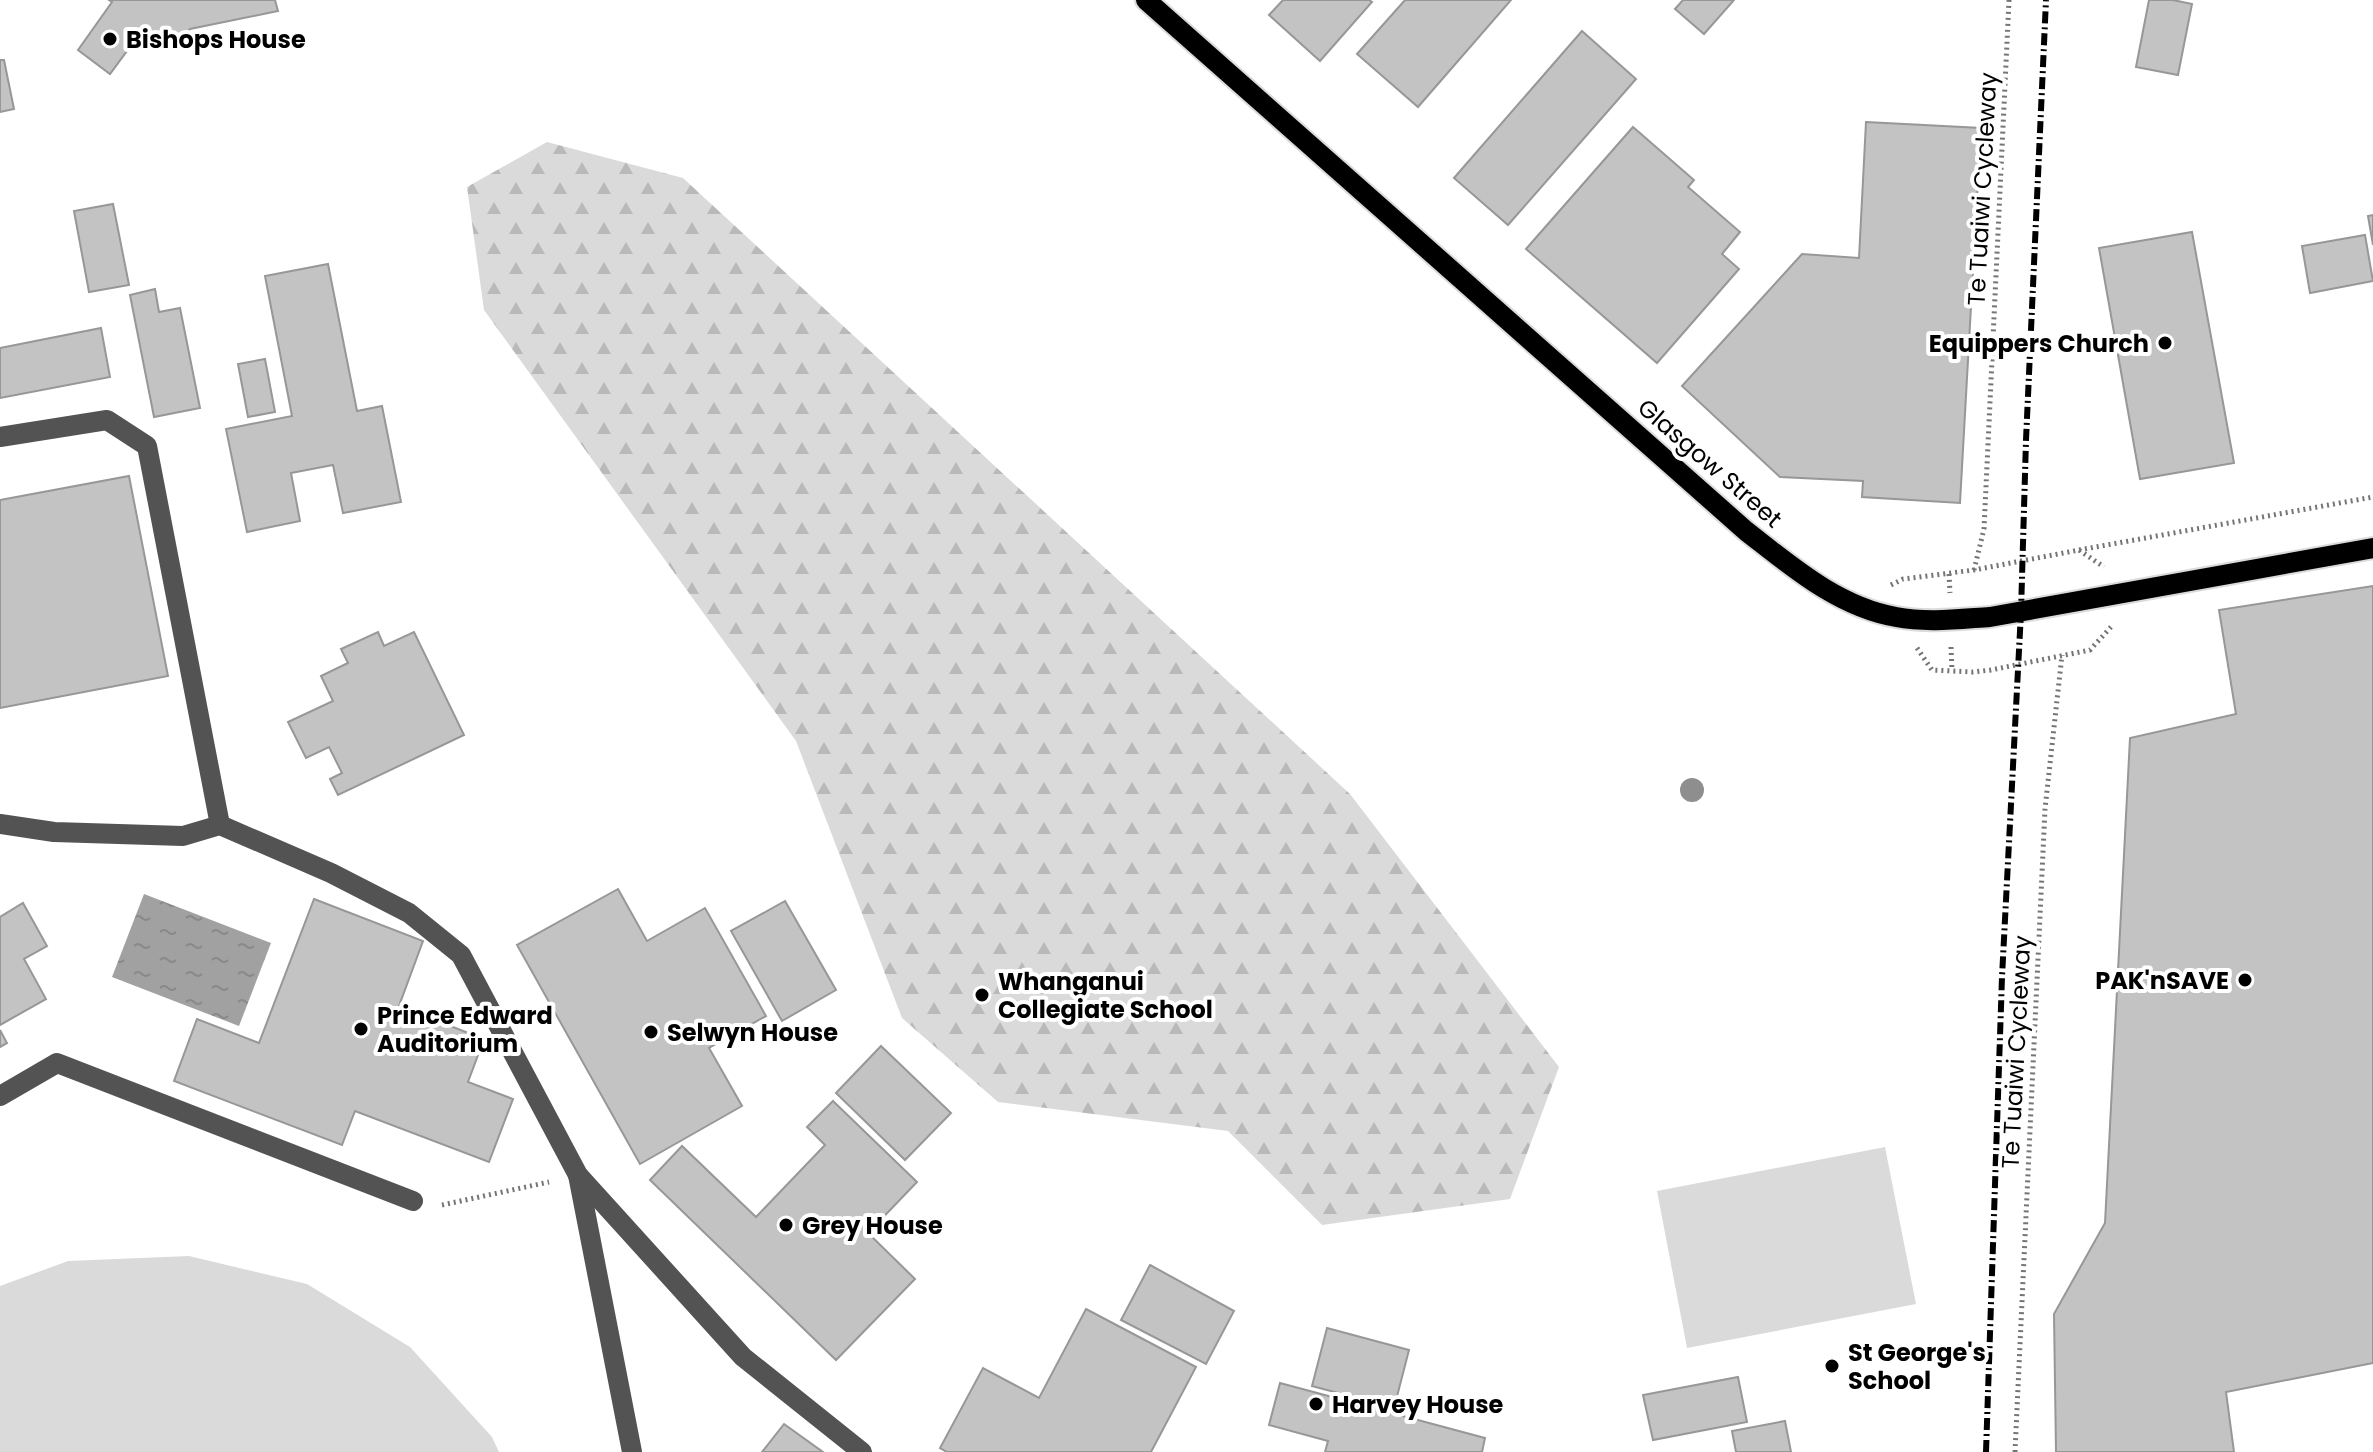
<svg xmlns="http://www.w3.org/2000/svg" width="2373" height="1452" font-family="Poppins,sans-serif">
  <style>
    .forest { fill: url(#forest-firs) }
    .green { fill: #dadada }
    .water { fill: url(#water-ripples) }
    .building { fill: #c3c3c3; stroke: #979797; stroke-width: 2 }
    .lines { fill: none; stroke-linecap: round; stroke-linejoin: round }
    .major-casing { stroke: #dbdbdb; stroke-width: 24 }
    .path { stroke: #757575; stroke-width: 5; stroke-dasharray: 2 4; stroke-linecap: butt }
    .minor { stroke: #535353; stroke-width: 20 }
    .major { stroke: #000; stroke-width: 20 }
    .rail { stroke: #000; stroke-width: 6; stroke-dasharray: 12 4 2 4; stroke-linecap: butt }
    .tree { fill: #8e8e8e }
    .poi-dot { fill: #000; stroke: #fff; stroke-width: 3 }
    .labels { text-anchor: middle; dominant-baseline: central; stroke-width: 8; stroke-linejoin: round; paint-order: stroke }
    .poi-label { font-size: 24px; font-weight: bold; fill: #000; stroke: #fff; text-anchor: start }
    .street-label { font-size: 24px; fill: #000; stroke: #fff }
  </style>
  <defs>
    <pattern id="forest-firs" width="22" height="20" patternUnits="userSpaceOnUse" patternTransform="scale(2)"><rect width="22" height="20" fill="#dadada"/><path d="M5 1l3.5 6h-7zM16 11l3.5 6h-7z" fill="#b9b9b9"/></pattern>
    <pattern id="water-ripples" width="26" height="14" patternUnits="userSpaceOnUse" patternTransform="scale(2)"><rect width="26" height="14" fill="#a1a1a1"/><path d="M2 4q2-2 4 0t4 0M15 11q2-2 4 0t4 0" fill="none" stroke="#898989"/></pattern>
  </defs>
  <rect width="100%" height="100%" fill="#fff"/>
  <path class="forest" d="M547,142l136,36 667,616 209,273 -49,132 -188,26 -94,-94 -230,-29 -96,-84 -106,-277 -312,-431 -17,-123z"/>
  <g class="green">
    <path d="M1885,1147l31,157 -229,44 -30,-157z"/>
    <path d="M189,1256l118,28 103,63 82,90 7,15h-499v-166l68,-25z"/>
  </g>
  <path class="water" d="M144,894l127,49 -32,83 -127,-49z"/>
  <g class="building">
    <path d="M109,0h166l3,11 -88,18 -16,20 -30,-21 -34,46 -32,-24 34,-48z"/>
    <path d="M1283,0h86l3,2 -52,59 -51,-46z"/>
    <path d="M1405,0h106l-93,107 -61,-53z"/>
    <path d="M1683,0h51l-30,34 -29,-25z"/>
    <path d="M2149,0h24l19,4 -14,71 -42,-8z"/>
    <path d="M1582,31l54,48 -128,146 -54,-47z"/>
    <path d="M0,60h4l10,49 -14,3z"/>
    <path d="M1866,122l115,6 -21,375 -98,-6 1,-16 -83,-4 -98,-91 120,-132 57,4z"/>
    <path d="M1633,127l61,53 -6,7 52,45 -18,22 17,15 -82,94 -131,-114z"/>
    <path d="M113,204l16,81 -40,7 -15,-81z"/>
    <path d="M2373,215v30l-5,-29z"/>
    <path d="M2192,232l42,231 -94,16 -41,-231z"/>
    <path d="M2365,235l8,46 -63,12 -8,-47z"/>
    <path d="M328,264l29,147 25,-5 19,96 -58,11 -10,-48 -42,8 9,48 -53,11 -21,-103 66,-13 -27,-140z"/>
    <path d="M155,289l4,23 21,-4 20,100 -46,9 -24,-122z"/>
    <path d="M101,328l9,49 -110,21v-50z"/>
    <path d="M265,359l10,53 -27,5 -10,-53z"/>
    <path d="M129,476l39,200 -168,32v-208z"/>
    <path d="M2373,586v777l-147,29 8,60h-178l-2,-138 51,-91 25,-485 106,-24 -17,-104z"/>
    <path d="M378,632l6,14 30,-14 50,103 -126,60 -8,-16 12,-6 -13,-26 -23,11 -18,-36 45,-21 -12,-25 27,-13 -7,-14z"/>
    <path d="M618,889l29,52 58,-33 61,108 -57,32 33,58 -102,58 -123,-219z"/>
    <path d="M314,899l109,42 -24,65 85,33 -16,43 45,17 -24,63 -134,-51 -13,34 -168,-64 23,-62 62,24z"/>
    <path d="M785,901l51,89 -54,31 -51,-90z"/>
    <path d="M23,903l24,43 -23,13 22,40 -46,26v-108z"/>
    <path d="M0,1030l7,13 -7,4z"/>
    <path d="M881,1046l70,67 -46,47 -69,-67z"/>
    <path d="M833,1101l84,81 -49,51 47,46 -79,81 -186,-180 32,-34 74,71 69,-72 -18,-18z"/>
    <path d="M1150,1265l84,46 -28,53 -85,-44z"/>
    <path d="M1086,1309l110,58 -45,85h-204l-7,-4 43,-80 56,30z"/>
    <path d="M1327,1328l82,22 -15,58 -82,-22z"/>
    <path d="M1738,1377l9,45 -94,18 -10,-45z"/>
    <path d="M1280,1383l205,55 -3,14h-157l3,-11 -59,-16z"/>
    <path d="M1785,1421l6,31h-55l-4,-21z"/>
    <path d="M784,1424l39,28h-61z"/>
  </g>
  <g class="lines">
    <defs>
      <path id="major" d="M1146,0l600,531c45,35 92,76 150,86 31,6 63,2 94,0l383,-69"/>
    </defs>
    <use href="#major" class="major-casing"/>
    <g class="path">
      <path d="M2079,550l294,-53"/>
      <path d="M1974,570l10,-41 25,-529"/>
      <path d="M1949,574l1,19"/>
      <path d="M1891,585l12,-6 71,-9 105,-20 25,17"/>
      <path d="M1951,647l1,24"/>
      <path d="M1917,648l15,22 41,2 18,-2 99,-20 21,-23"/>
      <path d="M442,1205l107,-23"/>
      <path d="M2015,1452l30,-643 17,-154"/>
    </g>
    <g class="minor">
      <path d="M0,437l107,-17 40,26 73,379"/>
      <path d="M0,824l54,8 129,4 37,-11 111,48 78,40 52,42 117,220 165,182 119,95"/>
      <path d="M0,1096l57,-33 356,138"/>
      <path d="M578,1175l54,277"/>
    </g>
    <use href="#major" class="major"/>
    <path class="rail" d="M1986,1452l16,-475 19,-365 5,-172 20,-440"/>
  </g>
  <circle class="tree" cx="1692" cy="790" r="12"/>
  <g class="poi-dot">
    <circle cx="110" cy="39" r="8"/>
    <circle cx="2165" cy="343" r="8"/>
    <circle cx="2245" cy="980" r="8"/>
    <circle cx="982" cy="995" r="8"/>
    <circle cx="361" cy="1029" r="8"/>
    <circle cx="651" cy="1032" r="8"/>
    <circle cx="786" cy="1225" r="8"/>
    <circle cx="1832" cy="1366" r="8"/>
    <circle cx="1316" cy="1404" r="8"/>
  </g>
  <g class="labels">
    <g class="poi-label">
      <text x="126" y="39">Bishops House</text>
      <text x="2149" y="343" text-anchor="end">Equippers Church</text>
      <text x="2229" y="980" text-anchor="end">PAK'nSAVE</text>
      <text x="998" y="981">Whanganui<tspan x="998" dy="28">Collegiate School</tspan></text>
      <text x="377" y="1015">Prince Edward<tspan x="377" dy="28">Auditorium</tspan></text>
      <text x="667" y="1032">Selwyn House</text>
      <text x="802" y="1225">Grey House</text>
      <text x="1848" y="1352">St George's<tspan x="1848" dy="28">School</tspan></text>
      <text x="1332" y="1404">Harvey House</text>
    </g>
    <g class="street-label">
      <text transform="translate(1982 189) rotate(-87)">Te Tuaiwi Cycleway</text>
      <text transform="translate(1710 463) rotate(41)">Glasgow Street</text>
      <text transform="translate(2016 1052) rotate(-87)">Te Tuaiwi Cycleway</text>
    </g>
  </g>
</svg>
